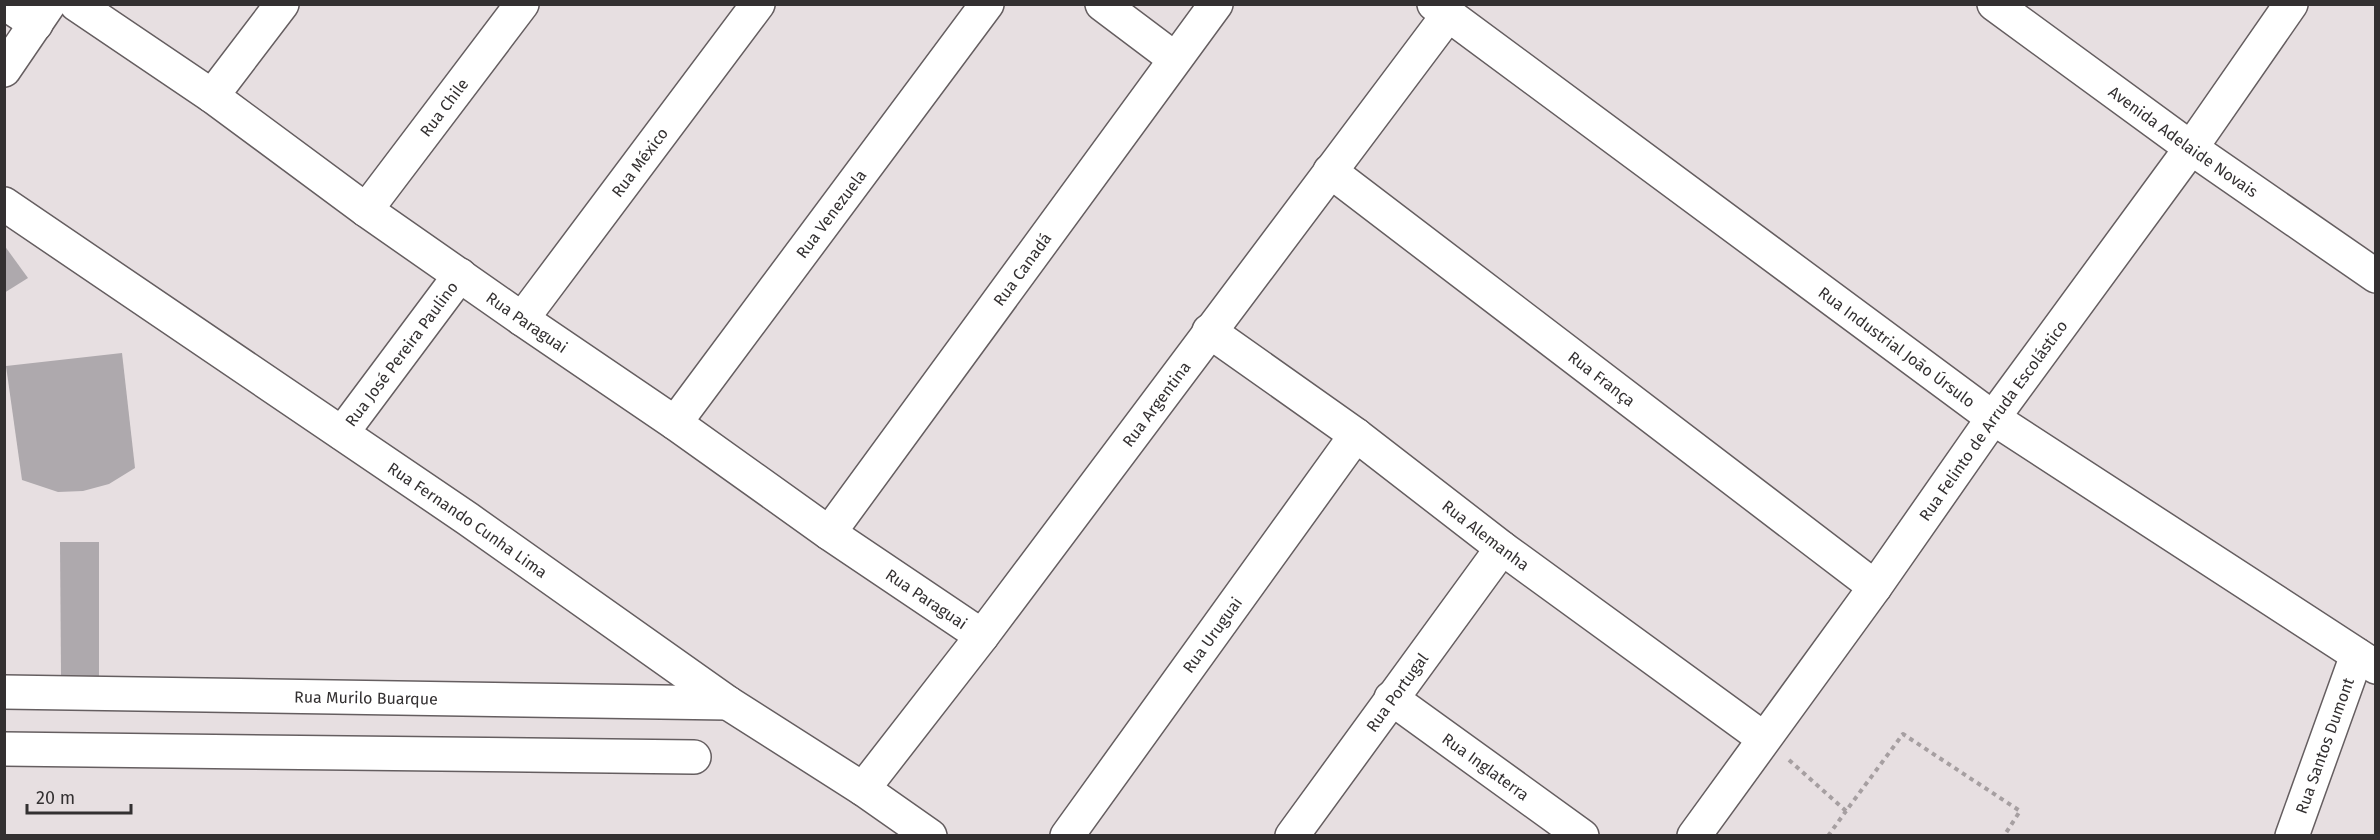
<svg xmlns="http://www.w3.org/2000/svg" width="2380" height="840" font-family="'Fira Sans',sans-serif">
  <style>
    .building { fill: #aea9ad }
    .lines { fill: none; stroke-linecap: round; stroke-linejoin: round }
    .minor-casing { stroke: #655e60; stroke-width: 36 }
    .path { stroke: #a69fa1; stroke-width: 4; stroke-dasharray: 4.5 4.5; stroke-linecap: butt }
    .minor { stroke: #fff; stroke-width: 33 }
    .labels { text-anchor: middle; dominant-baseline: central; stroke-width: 5; stroke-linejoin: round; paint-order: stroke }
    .street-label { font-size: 16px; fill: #333031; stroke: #e7dfe1 }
  </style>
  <rect width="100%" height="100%" fill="#e7dfe1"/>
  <g class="building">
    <path d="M4,245l24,33 -24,15z"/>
    <path d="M122,353l13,115 -26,16 -26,7 -25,1 -36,-12 -16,-114z"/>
    <path d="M60,542h39v134l-38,-1z"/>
  </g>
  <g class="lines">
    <defs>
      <g id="minor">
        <path d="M6,4l30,20"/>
        <path id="s1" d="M76,4l136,92 154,114 156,109 153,104 154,110 153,103"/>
        <path d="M1102,4l73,55"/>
        <path id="s2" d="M1434,4l559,414 383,249"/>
        <path id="s3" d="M1994,4l197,144 185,128"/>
        <path d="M4,70l45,-66"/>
        <path d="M212,96l70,-92"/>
        <path id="s4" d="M1330,171l545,416"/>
        <path id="s5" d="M4,204l464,315 260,184 135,86 67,47"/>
        <path id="s6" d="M366,210l156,-206"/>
        <path id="s7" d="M522,319l236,-315"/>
        <path id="s8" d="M1209,331l147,104 146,113 261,190"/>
        <path id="s9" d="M675,423l312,-419"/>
        <path id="s10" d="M342,433l118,-158"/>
        <path id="s11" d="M829,533l387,-529"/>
        <path id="s12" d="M4,692l724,11"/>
        <path id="s13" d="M1391,698l191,138"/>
        <path d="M4,749l690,8"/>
        <path id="s14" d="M863,789l119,-153 466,-621"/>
        <path id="s15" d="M1067,836l289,-401"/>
        <path id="s16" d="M1292,836l210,-288"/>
        <path id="s17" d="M1694,836l181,-249 118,-169 198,-270 100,-144"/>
        <path id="s18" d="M2292,836l65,-181"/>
      </g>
    </defs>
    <use href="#minor" class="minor-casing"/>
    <g class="path">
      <path d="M1789,760l57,51 57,-77 117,77 -16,25"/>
      <path d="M1828,836l18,-25"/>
    </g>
    <use href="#minor" class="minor"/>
  </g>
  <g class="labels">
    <g class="street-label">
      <text stroke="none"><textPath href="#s6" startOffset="129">Rua Chile</textPath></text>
      <text stroke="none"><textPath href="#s3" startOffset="234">Avenida Adelaide Novais</textPath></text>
      <text stroke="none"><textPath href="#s7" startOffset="196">Rua México</textPath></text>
      <text stroke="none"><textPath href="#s9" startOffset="261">Rua Venezuela</textPath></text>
      <text stroke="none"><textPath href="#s11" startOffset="327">Rua Canadá</textPath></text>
      <text stroke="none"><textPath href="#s1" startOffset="552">Rua Paraguai</textPath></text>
      <text stroke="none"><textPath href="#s2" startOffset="576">Rua Industrial João Úrsulo</textPath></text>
      <text stroke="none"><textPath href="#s10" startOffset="99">Rua José Pereira Paulino</textPath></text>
      <text stroke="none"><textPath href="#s4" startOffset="342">Rua França</textPath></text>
      <text stroke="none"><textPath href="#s14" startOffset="484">Rua Argentina</textPath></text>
      <text stroke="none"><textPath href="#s17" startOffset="512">Rua Felinto de Arruda Escolástico</textPath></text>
      <text stroke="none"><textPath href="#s5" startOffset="561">Rua Fernando Cunha Lima</textPath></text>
      <text stroke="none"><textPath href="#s8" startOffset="344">Rua Alemanha</textPath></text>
      <text stroke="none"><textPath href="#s1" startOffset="1038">Rua Paraguai</textPath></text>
      <text stroke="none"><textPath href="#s15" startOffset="248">Rua Uruguai</textPath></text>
      <text stroke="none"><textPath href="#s16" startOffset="178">Rua Portugal</textPath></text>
      <text stroke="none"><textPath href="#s12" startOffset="362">Rua Murilo Buarque</textPath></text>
      <text stroke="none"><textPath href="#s18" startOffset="96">Rua Santos Dumont</textPath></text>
      <text stroke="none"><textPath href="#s13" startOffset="117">Rua Inglaterra</textPath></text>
    </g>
  </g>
  <rect width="2380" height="840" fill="none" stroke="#333031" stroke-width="12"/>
  <path d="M27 804v9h104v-9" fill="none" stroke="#333031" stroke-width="3"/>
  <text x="36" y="804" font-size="18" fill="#333031" stroke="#e7dfe1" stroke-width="4.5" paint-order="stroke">20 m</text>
</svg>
